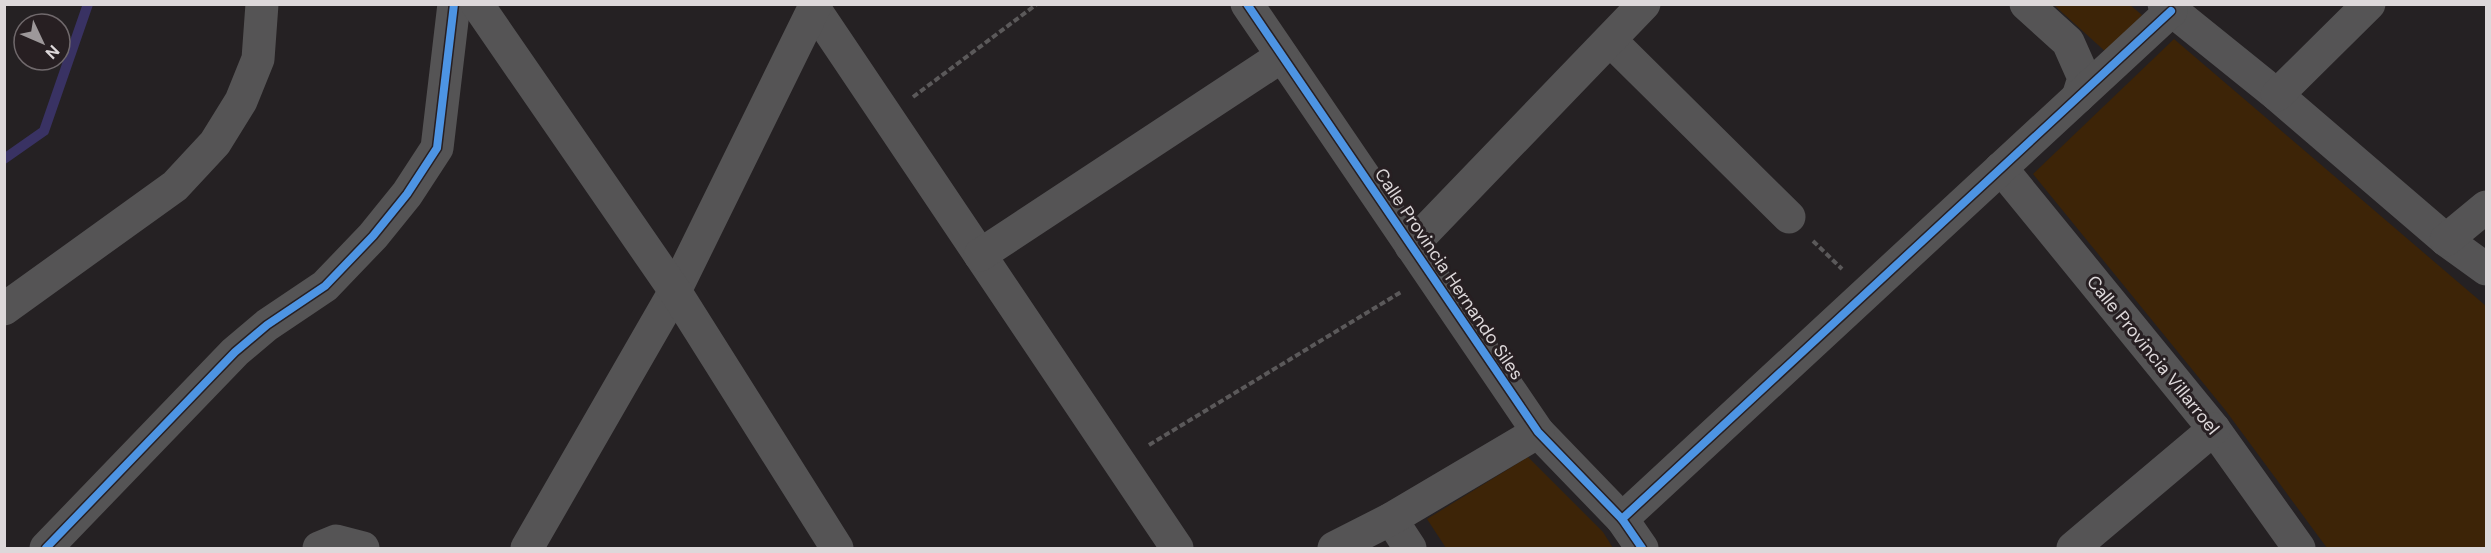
<svg xmlns="http://www.w3.org/2000/svg" width="2491" height="553" font-family="'DM Sans',sans-serif">
  <style>
    .green { fill: #3d2407 }
    .lines { fill: none; stroke-linecap: round; stroke-linejoin: round }
    .stream { stroke: #393263; stroke-width: 10 }
    .path { stroke: #5b595a; stroke-width: 4; stroke-dasharray: 6 3; stroke-linecap: butt }
    .minor { stroke: #555455; stroke-width: 33 }
    .tertiary { stroke: #555455; stroke-width: 33 }
    .cycleway-casing { stroke: #271f22; stroke-width: 11 }
    .cycleway { stroke: #4d94e3; stroke-width: 8 }
    .labels { text-anchor: middle; dominant-baseline: central; stroke-width: 6; stroke-linejoin: round; paint-order: stroke }
    .street-label { font-size: 18px; fill: #ddd8da; stroke: #271f22 }
  </style>
  <rect width="100%" height="100%" fill="#252123"/>
  <g class="green">
    <path d="M2054,5h76l12,10 -35,38z"/>
    <path d="M2174,39l312,267v242h-159l-101,-137 -193,-237z"/>
    <path d="M1528,457l75,75 10,16h-167l-19,-29z"/>
  </g>
  <g class="lines">
    <path class="stream" d="M4,159l40,-28 44,-127"/>
    <g class="path">
      <path d="M913,97l124,-93"/>
      <path d="M1813,241l29,28"/>
      <path d="M1149,445l252,-153"/>
    </g>
    <g class="minor">
      <path d="M1247,4l291,428 84,87 20,29"/>
      <path d="M2026,4l42,38 16,36 -6,19"/>
      <path d="M2164,4l113,91 169,145 40,29"/>
      <path d="M814,8l363,540"/>
      <path d="M1610,40l179,177"/>
      <path d="M2277,95l92,-91"/>
      <path d="M2001,168l213,261 85,119"/>
      <path d="M2446,240l40,-33"/>
      <path d="M1411,246l233,-242"/>
      <path d="M980,255l302,-199"/>
      <path d="M1391,519l19,29"/>
      <path d="M1622,519l549,-508"/>
      <path d="M46,548l189,-196 32,-27 58,-39 48,-50 34,-42 30,-46 17,-144"/>
      <path d="M319,548l17,-7 27,7"/>
      <path d="M527,548l148,-257 141,-287"/>
      <path d="M1334,548l57,-29 147,-87"/>
      <path d="M2073,548l141,-119"/>
    </g>
    <g class="tertiary">
      <path d="M477,4l198,287 162,257"/>
      <path d="M4,309l171,-123 40,-43 26,-42 17,-42 4,-55"/>
    </g>
    <defs>
      <g id="cycleway">
        <path d="M1247,4l291,428 84,87 20,29"/>
        <path d="M1622,519l549,-508"/>
        <path d="M46,548l189,-196 32,-27 58,-39 48,-50 34,-42 30,-46 17,-144"/>
      </g>
    </defs>
    <use href="#cycleway" class="cycleway-casing"/>
    <use href="#cycleway" class="cycleway"/>
  </g>
  <g class="labels">
    <g class="street-label">
      <text transform="translate(1449 274) rotate(56)">Calle Provincia Hernando Siles</text>
      <text transform="translate(2153 355) rotate(51)">Calle Provincia Villarroel</text>
    </g>
  </g>
  <rect width="2491" height="553" fill="none" stroke="#ddd8da" stroke-width="12"/>
  <g transform="translate(42 42) rotate(134)"><circle r="28" fill="#271f22" stroke="#70696c" stroke-width="1.5"/>
  <path d="M0-4.5L10 22L0 15L-10 22Z" fill="#9d989a"/>
  <text y="-9" font-size="16" font-weight="bold" text-anchor="middle" fill="#ddd8da">N</text>
  </g>
</svg>
